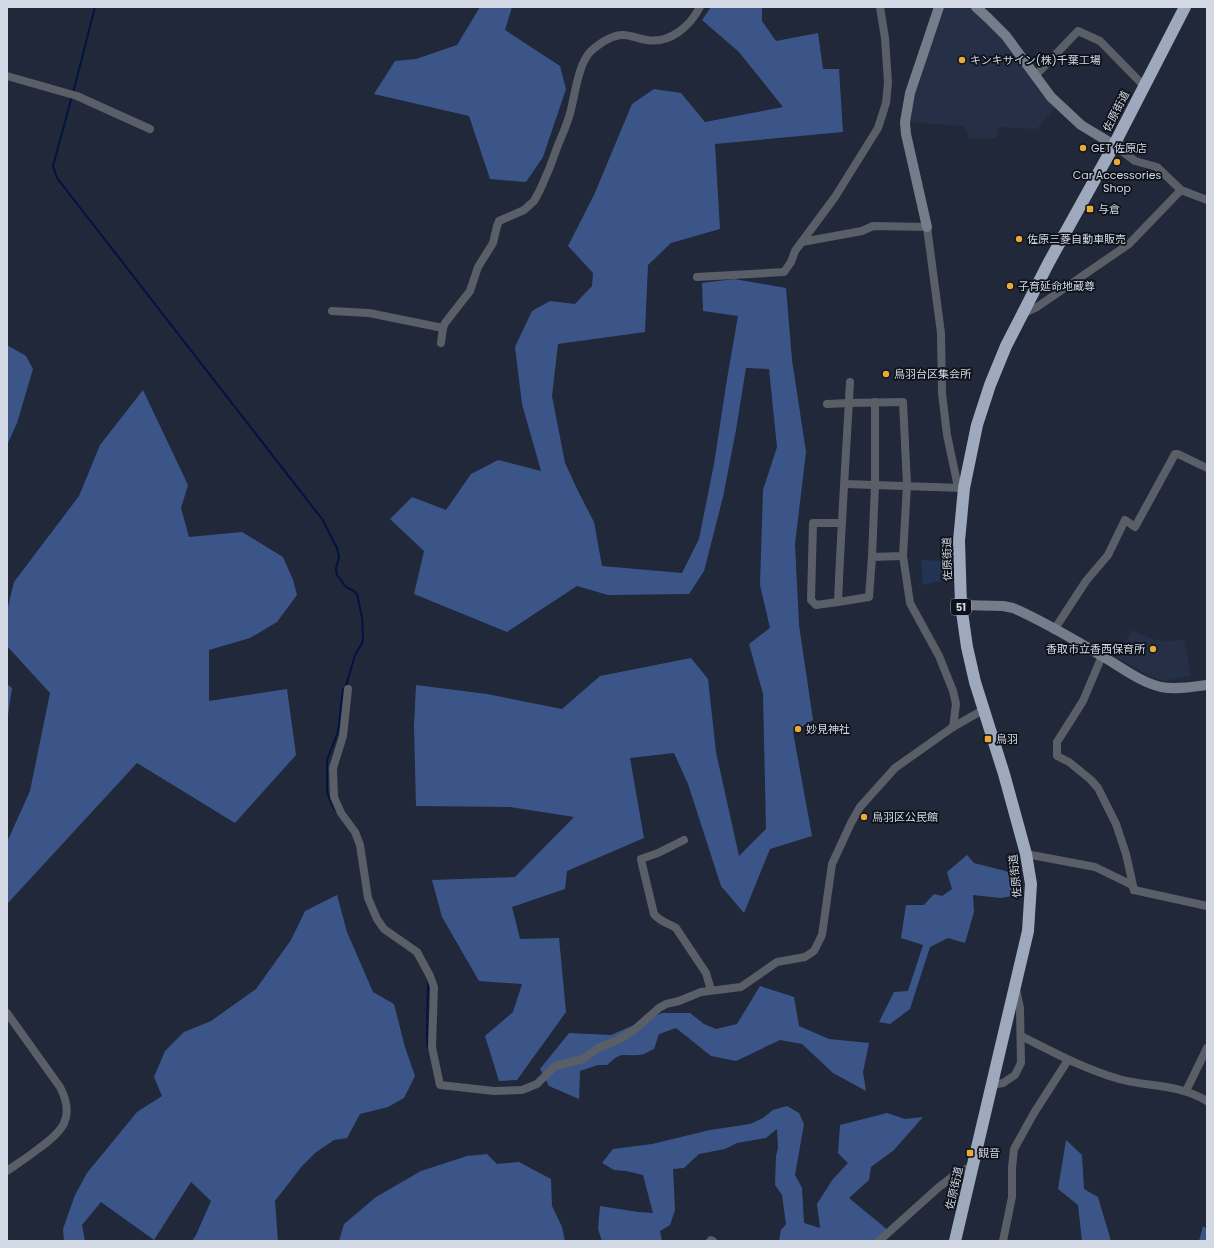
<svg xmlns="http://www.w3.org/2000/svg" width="1214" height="1248" font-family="Poppins,'Noto Sans JP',sans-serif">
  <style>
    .built { fill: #253047 }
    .green { fill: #233353 }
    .forest { fill: #3c5589 }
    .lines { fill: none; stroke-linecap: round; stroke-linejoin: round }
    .stream { stroke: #031241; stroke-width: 2 }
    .street { stroke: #5a5f67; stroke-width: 8 }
    .secondary { stroke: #767d8a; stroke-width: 10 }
    .highway { stroke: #9ea9be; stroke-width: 12 }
    .poi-dot { fill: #e8ab37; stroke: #0d1119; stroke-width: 1.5 }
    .labels { text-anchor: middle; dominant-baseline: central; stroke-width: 3.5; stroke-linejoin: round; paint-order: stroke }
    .shield { fill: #0d1119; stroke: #989da7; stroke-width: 1 }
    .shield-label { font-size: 10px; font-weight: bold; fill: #d3d9e4 }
    .poi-label { font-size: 11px; fill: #d3d9e4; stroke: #0d1119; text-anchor: start }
    .street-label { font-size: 11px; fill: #d3d9e4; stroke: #0d1119 }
  </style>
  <rect width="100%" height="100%" fill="#202839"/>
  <g class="built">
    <path d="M939,7h37l82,97 -21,25 -38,-2 -3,11 -27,1 -5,-13 -59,-4z"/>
    <path d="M1132,630l21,9 11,2 20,-1 7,36 -27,5 -14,-5 -34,-19z"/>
  </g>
  <path class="green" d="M921,560l30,1v18l-28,6z"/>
  <g class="forest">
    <path d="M480,7h32l-7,23 55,36 6,23 -23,68 -17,25 -36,-3 -21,-63 -95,-22 21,-33 21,-2 41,-14z"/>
    <path d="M711,7h51v14l14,20 42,-8 5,36h16l4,63 -128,12 5,85 -49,14 -23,22 -3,67 -87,12 -6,52 13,67 14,30 15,29 8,44 80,7 17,-34 15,-75 13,-85 11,-63 -35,-5 -1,-28 32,-4 52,9 6,72 14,92 -11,92 4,81 14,95 -20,12 19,104 -42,13 -26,64 -23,-27 -33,-102 -14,-31 -44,5 14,80 -77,33 -2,18 -53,18 8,32 39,-1 7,74 -49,68 -18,1 -14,-45 28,-24 9,-28 -43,-3 -37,-64 -10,-37 83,-3 59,-60 -64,-10 -94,-1 -2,-80 2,-41 71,9 75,15 38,-33 91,-18 17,21 8,73 23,104 27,-27 -3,-135 -14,-50 21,-16 -10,-43 3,-95 14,-43 -8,-78 -23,-1 -10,62 -13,67 -19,74 -15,23 -81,1 -31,-9 -70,46 -93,-38 10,-43 -34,-32 22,-22 34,13 25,-36 27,-14 43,11 -19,-67 -7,-57 17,-36 18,-10 25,3 17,-18 1,-13 -25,-27 26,-51 38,-91 22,-15 27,4 24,29 78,-15 -44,-55 -37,-32z"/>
    <path d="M7,345l19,11 7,13 -16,54 -10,22z"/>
    <path d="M143,390l45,95 -7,23 8,29 53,-5 41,25 10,23 4,15 -20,27 -27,16 -41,12v51l78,-12 9,66 -61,68 -98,-60 -130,141v-62l23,-51 20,-98 -43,-47v-35l7,-29 65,-86 21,-51z"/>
    <path d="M7,684l5,4 -5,34z"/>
    <path d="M967,855l7,8 47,12 1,19 -21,4 -28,-3 1,17 -9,31 -17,-5 -18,9 -20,62 -20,15 -11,-2 15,-30 14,-1 15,-46 -22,-7 5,-33h18l10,-11 8,2 10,-7 -5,-17z"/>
    <path d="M337,895l10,37 26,60 21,12 11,43 10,29 -11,22 -16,9 -28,7 -13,24 -13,2 -19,13 -13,13 -27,35 3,40h-86l4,-6 15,-34 -20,-19 -37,58 -53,-38 -19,23 3,16h-21l-1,-12 12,-34 12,-22 50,-61 25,-16 -8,-19 11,-26 19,-19 27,-11 45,-32 35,-49 14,-29z"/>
    <path d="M760,986l34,11 5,29 30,13 40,4 -6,29 3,19 -33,-18 -31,-29 -22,-4 -44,21 -25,-5 -35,-28 -17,6 -5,15c-5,2 -10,6 -15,6 -19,1 -17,-4 -32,10h-9l-18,6 -1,28 -30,-13 -9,-17 29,-36 42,2 51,-22h28l14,11 12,5 21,-5z"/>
    <path d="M787,1106l12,7 5,11 -9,51 7,13 2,35 16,5 -3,-24 16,-25 15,-16 -10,-10 2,-28 47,-12 18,6 18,-2 -29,33 -23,17 -2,13 -20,18 40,33 -10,10h-100l2,-11 5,-6 -4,-29 -7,-10 1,-29 2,-8 -1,-19 -11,9 -29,5 -12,6 -26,5 -15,14 -11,1 2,41 -5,15 -10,6 2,10h-60l-4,-12 2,-23 38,6 15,1 -10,-38 -17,-4 -12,-1 -12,-7 11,-14 39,-5 58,-14 40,-6 13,-6 10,-8z"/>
    <path d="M1066,1140l16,15 2,34 14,8 13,44h-29l-4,-36 -20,-16z"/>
    <path d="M487,1154l10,10 22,-2 32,17 1,27 10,21 3,14h-226l5,-17 32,-27 45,-26 46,-15z"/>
    <path d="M1203,1226l4,3v12h-8z"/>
  </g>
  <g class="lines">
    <g class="stream">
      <path d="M73,93l22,-86"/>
      <path d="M72,96l-19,70 4,12 265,341 15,29 2,9 -3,12 1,6 9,12 8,4 3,3 5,23 1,21 -1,5 -7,12 -9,31 -3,4 -5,42 -11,28v32l5,13 5,7"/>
      <path d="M428,1047l-1,-9 1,-57"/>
    </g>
    <g class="street">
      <path d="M7,76l70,20 73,33"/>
      <path d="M1035,76l43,-45 22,10 44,45"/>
      <path d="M1114,145l21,16 22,6 24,23 26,10"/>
      <path d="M802,242l60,-11 11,-5 54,1 14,106 1,60 5,42 11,52"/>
      <path d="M697,277l87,-5 7,-10 4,-11 40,-54 43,-69 8,-25 2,-20 -3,-45 -5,-31"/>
      <path d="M332,311l37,2 74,15"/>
      <path d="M1024,313l13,-6 92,-63 52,-54"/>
      <path d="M441,343l2,-15 2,-5 25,-32 8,-24 15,-24 4,-17 2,-5 25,-11 10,-9 6,-11c7,-15 13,-30 18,-45 4,-9 8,-19 11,-28 6,-19 8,-52 22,-66 8,-7 21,-16 32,-16 8,0 16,4 24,5 23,4 43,-14 53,-33"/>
      <path d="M827,404l22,-1 54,-1 4,83 -4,71 -31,1 -3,40 -31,5c3,-73 8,-147 12,-220"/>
      <path d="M845,484l117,4"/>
      <path d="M903,556l7,47 29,53 14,35 3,13 -3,23"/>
      <path d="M872,557l3,-72v-83"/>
      <path d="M838,602l-22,3 -5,-5 2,-77h28"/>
      <path d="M1054,630l32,-49 22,-26 17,-35 10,7 40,-73h3l29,14"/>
      <path d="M1102,656l-19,45 -26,41v14l12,6 22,18 7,8 18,36 10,30 8,36"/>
      <path d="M348,689l-5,47 -10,32 1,29 7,16 14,19 5,13 8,53 9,21 7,10 33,23 13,24 4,11 -2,60 8,38 54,6 28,-1 15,-6 18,-18 28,-7 15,-11 20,-8 16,-10 25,-22 7,-4 13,-3 22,-9 40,-5 36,-25 28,-5 9,-6 8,-16 10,-71 19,-41 9,-16 35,-39 58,-41 30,-17"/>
      <path d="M684,840l-26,13 -17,6 1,5 12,50c6,8 14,9 22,14l30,45 5,17"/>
      <path d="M1026,854l69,13 37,18 2,5"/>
      <path d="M1134,890l73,16"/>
      <path d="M7,1013l53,74c16,31 2,45 -22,62 -10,8 -21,15 -31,22"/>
      <path d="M1021,1036c32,16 63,33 98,43 29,8 61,5 88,22"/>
      <path d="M992,1085l11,-2 12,-8 6,-12 -1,-55 -4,-19"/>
      <path d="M1186,1091l21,-43"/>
      <path d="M710,1241l1,-1 2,1"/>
      <path d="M879,1241l60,-54 21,-16 12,-4"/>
      <path d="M1003,1241l9,-44v-29l2,-19 20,-36 34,-53"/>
    </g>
    <g class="secondary">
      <path d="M976,7l12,11 18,18 45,61 30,28 33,20"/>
      <path d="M927,227l-21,-93 -1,-12 5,-29 29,-86"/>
      <path d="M961,605l42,1 10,2c30,13 60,31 89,48 19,11 38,26 59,31 15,3 31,0 46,-2"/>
    </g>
    <path class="highway" d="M955,1241l73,-310 3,-47 -5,-30 -22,-80 -29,-92 -8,-35 -6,-42 -2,-64 5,-53 13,-63 13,-40 16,-39 43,-84 65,-117 71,-138"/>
  </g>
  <g class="poi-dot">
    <circle cx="962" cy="60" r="4"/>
    <circle cx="1083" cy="148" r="4"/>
    <circle cx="1117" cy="162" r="4"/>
    <rect x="1086" y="205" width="8" height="8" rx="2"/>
    <circle cx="1019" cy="239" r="4"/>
    <circle cx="1010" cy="286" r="4"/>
    <circle cx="886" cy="374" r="4"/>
    <circle cx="1153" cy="649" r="4"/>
    <circle cx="798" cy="729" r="4"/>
    <rect x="984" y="735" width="8" height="8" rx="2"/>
    <circle cx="864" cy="817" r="4"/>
    <rect x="966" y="1149" width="8" height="8" rx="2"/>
  </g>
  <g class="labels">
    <rect class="shield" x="951" y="599" width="20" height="16" rx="3"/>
    <g class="shield-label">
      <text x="961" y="607">51</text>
    </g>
    <g class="poi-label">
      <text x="970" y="60">キンキサイン(株)千葉工場</text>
      <text x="1091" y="148">GET 佐原店</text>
      <text x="1117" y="175" text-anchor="middle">Car Accessories<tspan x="1117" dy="13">Shop</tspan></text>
      <text x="1098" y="209">与倉</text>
      <text x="1027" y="239">佐原三菱自動車販売</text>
      <text x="1018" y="286">子育延命地蔵尊</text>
      <text x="894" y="374">鳥羽台区集会所</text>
      <text x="1145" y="649" text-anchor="end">香取市立香西保育所</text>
      <text x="806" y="729">妙見神社</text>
      <text x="996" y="739">鳥羽</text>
      <text x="872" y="817">鳥羽区公民館</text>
      <text x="978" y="1153">観音</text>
    </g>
    <g class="street-label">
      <text transform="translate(1116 111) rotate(-63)">佐原街道</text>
      <text transform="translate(947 559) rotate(-91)">佐原街道</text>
      <text transform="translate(1015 876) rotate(-96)">佐原街道</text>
      <text transform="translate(954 1188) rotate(-77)">佐原街道</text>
    </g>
  </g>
  <rect width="1214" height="1248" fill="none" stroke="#d3d9e4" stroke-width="16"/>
</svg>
